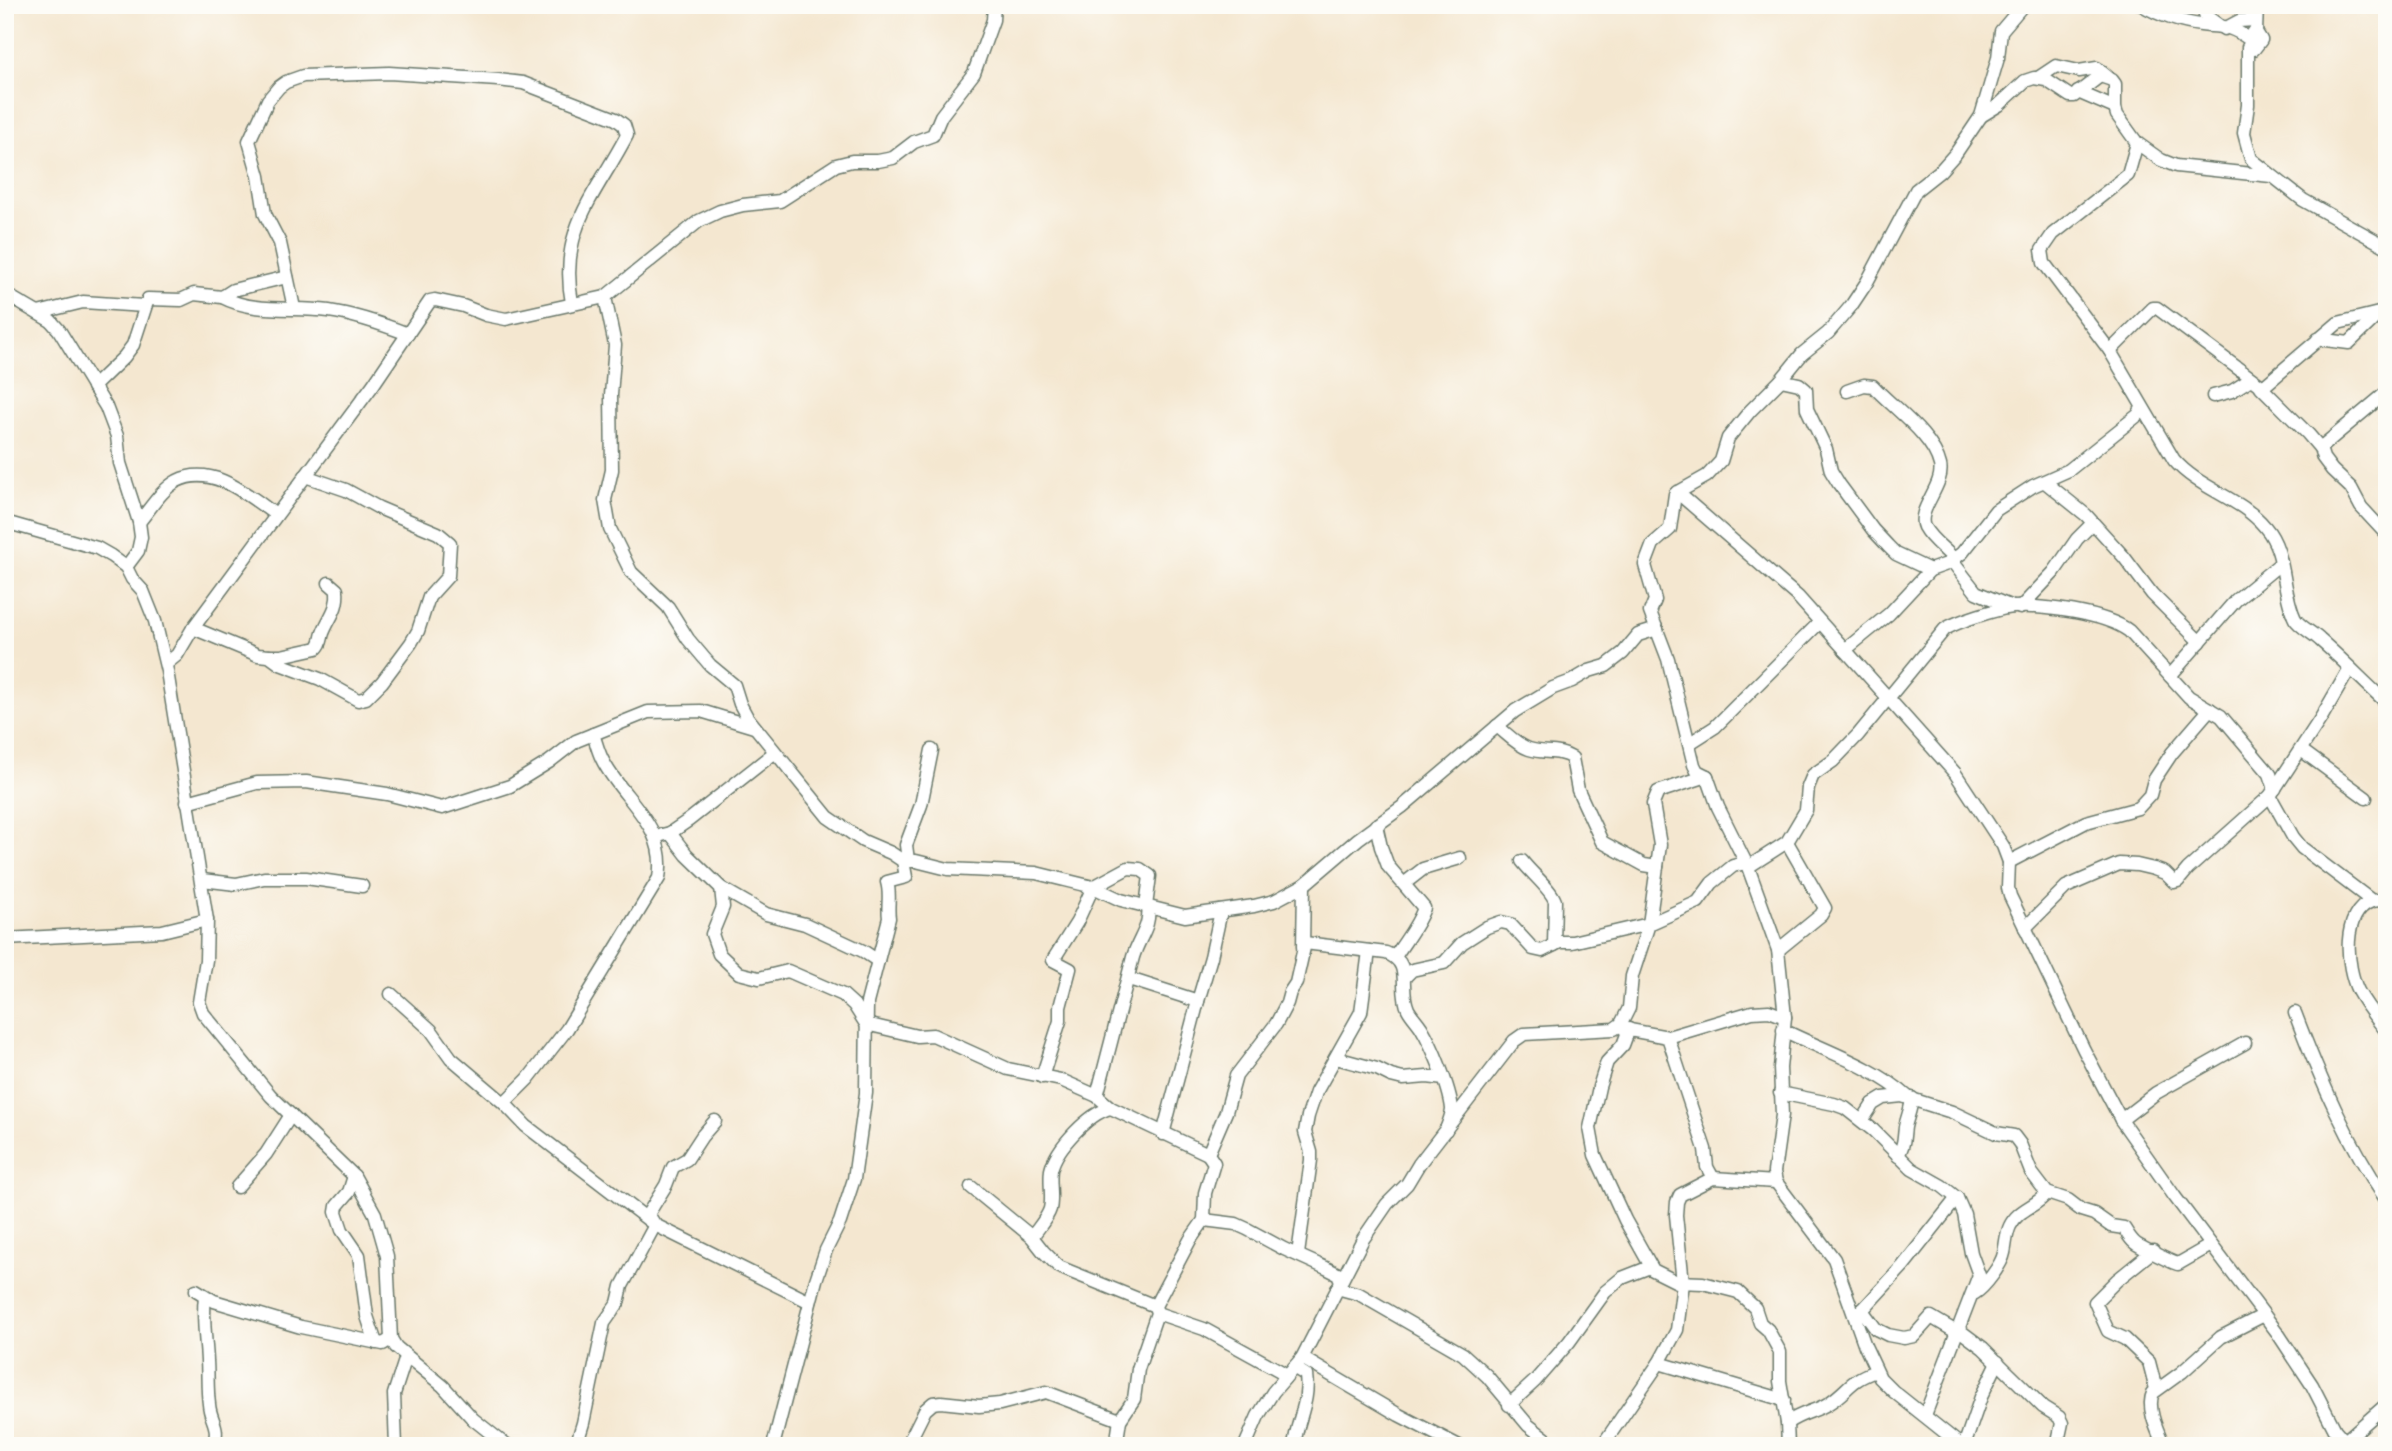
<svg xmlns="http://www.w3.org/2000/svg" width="2392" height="1451" font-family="'Old Standard TT',serif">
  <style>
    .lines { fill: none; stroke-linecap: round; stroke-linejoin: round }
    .minor-casing { stroke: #6a786b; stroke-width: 15 }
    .minor { stroke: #fff; stroke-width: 12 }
  </style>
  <rect width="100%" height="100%" fill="#fdfcf7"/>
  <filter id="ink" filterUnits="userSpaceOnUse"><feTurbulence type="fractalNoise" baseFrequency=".0143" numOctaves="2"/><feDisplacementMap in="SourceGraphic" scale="14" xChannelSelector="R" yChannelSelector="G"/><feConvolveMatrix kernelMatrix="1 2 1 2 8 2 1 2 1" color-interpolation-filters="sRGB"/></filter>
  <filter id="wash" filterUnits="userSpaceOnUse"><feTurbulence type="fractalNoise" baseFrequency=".00686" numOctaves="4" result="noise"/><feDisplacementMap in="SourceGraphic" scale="28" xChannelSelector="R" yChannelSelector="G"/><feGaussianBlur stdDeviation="1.57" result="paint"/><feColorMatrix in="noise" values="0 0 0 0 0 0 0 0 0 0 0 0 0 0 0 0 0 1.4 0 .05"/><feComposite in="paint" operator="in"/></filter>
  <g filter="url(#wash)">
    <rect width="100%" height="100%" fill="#f4e7d0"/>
  </g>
  <g filter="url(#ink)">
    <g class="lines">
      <defs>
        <g id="minor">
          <path d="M2142,5c17,10 40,18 59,20 24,3 27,-1 48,14l7,-10"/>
          <path d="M2202,5l3,10 19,14 15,-8 17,-1"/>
          <path d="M2257,5l-1,27 5,8 -7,9 -6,-2v58l-4,28 7,26 52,41 84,47"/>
          <path d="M5,8l2,-3"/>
          <path d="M2038,78l18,-12 23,5 18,-3 12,10"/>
          <path d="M2078,92l37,16"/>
          <path d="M1981,116l18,-11 26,-24 9,-3 12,2 24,16h4l26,-20 12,4 3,4v24l2,7 20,28 -9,32 -75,59 -11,16 2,13 66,88 64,109c25,29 66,37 91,67 22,25 16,63 30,92 5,8 18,14 25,21 23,20 44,42 67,63"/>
          <path d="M2137,143l24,17 15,6 95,10"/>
          <path d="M5,294l46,27 8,9 47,77 11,29 3,27 19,59 2,15 -3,14 -12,16"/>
          <path d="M222,297c32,17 72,9 107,14 27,4 53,13 79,23"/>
          <path d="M605,297l10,48 -4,50 1,75 -7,30 5,29 21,43 37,35 20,32 22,26 24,20 6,19 7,13 81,100 35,24 28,12 12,8 3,16 -19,5c4,13 0,23 2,36l-22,85 -1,90 -12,86 -14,43 -14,28 -10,30 -43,166"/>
          <path d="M294,308l-14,-65 -15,-29 -6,-38 -10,-35 19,-41 11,-13 7,-5 17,-6 86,-3 109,7 25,3 93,36 8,6 3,10c-31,60 -69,94 -55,168"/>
          <path d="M38,313l45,-11 61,4"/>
          <path d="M2318,339l31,4 30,-29"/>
          <path d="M2110,351l43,-43h4l106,79 75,-64 49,-12"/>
          <path d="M1781,380l18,4 7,6 1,19 19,40 5,22 8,13 34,46 15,16 8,8 34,16"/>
          <path d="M93,387l31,-30 9,-12 15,-46 33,1 13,-6 28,3 11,-7 54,-13"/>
          <path d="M2261,387l47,47 12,14 3,10 9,12 19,18 10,19 26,28"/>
          <path d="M1847,391l17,-6 9,1c20,22 60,49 67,79 5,20 -24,45 -16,62 7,13 20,21 30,32"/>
          <path d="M2213,396l19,-5 19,-12"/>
          <path d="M2320,448l67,-56"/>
          <path d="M2045,482l41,33 38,42 28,37 48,48"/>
          <path d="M1677,492l121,105 157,176 48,73 6,16 -1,26 2,8 74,154 37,70 54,77 102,135 35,53 23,45 14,16"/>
          <path d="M5,522l92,26 14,8 15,11 6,12 11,12 12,30 12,50 40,249 -1,40 -7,42 4,11 68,83 83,80 21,38 12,42 4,83 5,8 47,39 30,33 34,27"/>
          <path d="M139,522c11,-13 23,-33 38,-41 36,-18 72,15 99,34"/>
          <path d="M1952,561l24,31 36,15"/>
          <path d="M2020,608l34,-36 23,-33 16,-16"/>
          <path d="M193,628l65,27 11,1 11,8 40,15 38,21 8,-2 16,-16 29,-39 7,-12 11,-34 19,-21 2,-33 -12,-10 -59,-25 -33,-18 -41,-14"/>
          <path d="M1845,650l44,-36 41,-44 17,-6 15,-11 34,-43 37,-24 36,-16 69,-55 4,-7"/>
          <path d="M269,656h12l36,-8c5,-5 4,-9 6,-15 6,-16 16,-24 14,-43l-8,-7"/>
          <path d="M166,664l11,-9 16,-27 180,-243 57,-84 5,-1 28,6 23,9 20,4 99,-22 94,-76 21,-10 23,-6 37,-4 56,-36 16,-4h26l15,-3 21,-16 19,-7 8,-19 33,-43 19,-53 1,-15"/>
          <path d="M2170,676l66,-76 45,-37"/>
          <path d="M1497,726c10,8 20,19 32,23 15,5 29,0 43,9l6,32 24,52 42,23 13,2"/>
          <path d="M1690,743l25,-16 105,-105"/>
          <path d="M2301,750l65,48"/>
          <path d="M2270,796l23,41 9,11 70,53 15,-2"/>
          <path d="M187,802l70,-19 49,-1 81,12 55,14 68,-22 39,-24 27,-21 72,-29 53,-1 53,16"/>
          <path d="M1376,825l5,22 7,19 36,42c-7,19 -18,31 -29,49"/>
          <path d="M670,833l17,22 34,33 2,19 -11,27 7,20 20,19 20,5 29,-7 55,24 11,10 12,19 51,12 16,-1 75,34 53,11 36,16 14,12 97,46"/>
          <path d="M662,835l8,-2 19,-13 85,-67"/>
          <path d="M908,860l-2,-15 15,-40 11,-55"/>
          <path d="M903,861h13l32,8 88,4 57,14 28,13 64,16 69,-10 20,-5 30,-16 54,-46 44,-32 113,-96 38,-23 19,-7 17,-10 17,-5 17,-13 15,-18 19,-6"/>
          <path d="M1522,861c9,12 29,28 33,40l-1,44"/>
          <path d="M2009,862l77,-40 52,-14 12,-13 4,-15 18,-27 38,-44"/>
          <path d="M1748,867l39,-25 19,-32 2,-23 5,-12 20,-14 25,-26 87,-106c13,-8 52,-20 67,-22 31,-2 93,6 117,24l60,66 32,19 49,58 5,15"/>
          <path d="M202,880l34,4 28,-6h42l56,8"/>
          <path d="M1405,883l18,-14 37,-11"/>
          <path d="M721,888l45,26 39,10 58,27 15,10"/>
          <path d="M2372,901c-31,12 -26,65 -14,90 8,15 19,28 29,41"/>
          <path d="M2025,928l41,-41 53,-23 18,1 17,4 11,4 9,9 4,-1 10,-12 82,-73 51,-78 29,-50"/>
          <path d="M5,939l157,-8 45,-11"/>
          <path d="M1303,947l1,-62"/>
          <path d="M1778,950l43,-35 4,-7 -38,-66"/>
          <path d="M1406,976l6,-6 32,-7 18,-20 25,-16 14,-5 9,2 23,25 9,2 18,-9h12l77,-18 49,-22 14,-19 21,-17 12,-3"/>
          <path d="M1129,979l69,22 -35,133"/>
          <path d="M391,994l40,36 20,28 53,45 22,23 129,99 155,77"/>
          <path d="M1198,1001l13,-44 10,-46"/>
          <path d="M2295,1013c25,66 52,129 92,188"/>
          <path d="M1621,1024l8,-16 3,-32 17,-52 11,-79 -7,-41 5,-12 49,-16"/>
          <path d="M1629,1029l-6,16 -16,17 -8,25 -9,41 5,27 30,65 28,50 24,12 26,1 35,9 17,16 5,15 8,7 12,22v29l7,42 1,23"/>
          <path d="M1783,1030c42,21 90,36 125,67"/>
          <path d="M1668,1037l84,-25 17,-1 16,6"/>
          <path d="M1336,1058l41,11 14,7 12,3 24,-2 17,2"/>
          <path d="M1042,1077l18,-56v-14l10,-38 -17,-9 24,-38 16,-35 35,-19 12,1 10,7 -4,30"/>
          <path d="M1780,1093l54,11 11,4 28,22 39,39 30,17 15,12 7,16 7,39 8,22 -54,140"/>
          <path d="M1097,1096l36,-139c6,-20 18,-30 15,-51"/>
          <path d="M504,1103l24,-24 39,-50 92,-151c9,-54 -38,-79 -57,-119 -4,-8 -6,-17 -9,-25"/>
          <path d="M2121,1120l35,-27 89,-50"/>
          <path d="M1862,1121l11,-17 10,-6 19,-2 50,16 44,21 18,3 6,8 11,28 16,21 21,7 13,10 13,4 17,12 13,2c3,5 6,11 11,15 3,3 38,20 43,21l33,-19"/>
          <path d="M1898,1156c7,-15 5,-14 7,-29 2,-10 6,-17 7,-29"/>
          <path d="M354,1176l-5,16 -12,14 -1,6 6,18 17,25 8,61 9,27"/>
          <path d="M237,1187l29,-33 25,-39"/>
          <path d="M971,1187l61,50 11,14 16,16 96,39"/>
          <path d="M1204,1220l32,4 11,5 37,20 42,19 12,6 3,7"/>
          <path d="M1032,1237c5,-8 15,-18 18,-28 3,-12 -1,-26 1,-39 5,-22 38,-57 60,-62"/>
          <path d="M2153,1251l-36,29 -22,22 13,29 17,8 24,23 7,27"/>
          <path d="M1298,1254l13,-94v-8l-6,-20 3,-16 8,-24 45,-80 8,-61"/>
          <path d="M1337,1288l22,6 104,60 24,22 41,49 27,21"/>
          <path d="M196,1290l18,11 87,26 82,17 8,-5"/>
          <path d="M1975,1293c10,-6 27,-29 29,-40 2,-9 2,-19 6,-27 8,-17 26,-19 37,-33"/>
          <path d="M205,1296c-3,23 1,42 2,65 1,14 0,29 2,43 1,17 12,22 4,42"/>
          <path d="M1862,1310l14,19 12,6 16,3 10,-2 17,-19 27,16"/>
          <path d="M1157,1313l47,16 78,43 2,7"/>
          <path d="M1856,1317l47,-51 54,-68"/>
          <path d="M1959,1330l24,18 60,59 16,10 3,6 -5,23"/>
          <path d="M1302,1358l97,57 60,31"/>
          <path d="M1659,1363l125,37"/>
          <path d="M1509,1405l26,-24 34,-39 36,-50 17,-14 28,-11"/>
          <path d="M1787,1423c15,-11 28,-11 42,-20 20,-13 20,-23 47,-32"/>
          <path d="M2346,1440l41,-36"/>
          <path d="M396,1446l-2,-52 12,-37"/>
          <path d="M576,1446l7,-23 21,-100 14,-20 4,-17 33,-61 -7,-11 18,-29 7,-18 14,-8 15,-23 13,-15"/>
          <path d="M907,1446l18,-36 8,-7 8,-1 38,4 21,-2 46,-12 74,28"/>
          <path d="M1116,1446l4,-26 14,-21 4,-30 19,-56 -2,-7 35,-66 14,-20 1,-27 9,-30 -6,-9 18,-42 10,-36 40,-52 11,-21 3,-11 6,-9 9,-40 81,10c28,10 12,35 22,56 3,6 9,12 13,18 11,18 29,61 31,82 0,6 -4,15 -6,21"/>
          <path d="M1245,1446l13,-30 15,-24 29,-34 61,-119 24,-35 20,-20 12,-20 95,-123 10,-7 90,-5 7,-5 3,5 44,8 37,112 2,18 6,11"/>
          <path d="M1294,1446c3,-27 16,-44 12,-71l-11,-7"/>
          <path d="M1602,1446l57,-83 18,-33 6,-47 -7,-68 1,-13 3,-7 33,-17 63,4"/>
          <path d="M1962,1446l-69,-55 -13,-13 -15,-32 -31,-87 -58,-77 -2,-10 8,-57 -2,-47 5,-51 -7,-67 -30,-83 -30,-60 -11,-31 -10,-5 -3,-6 -26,-106 -18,-47 5,-12 -10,-35 8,-21 17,-15 5,-35 32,-18 14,-15 7,-23 22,-27 31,-31 21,-26 26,-21 23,-27 16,-24 49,-92 24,-19 16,-18 25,-37 17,-58 3,-27 22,-26"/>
          <path d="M1964,1446l17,-49 17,-35"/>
          <path d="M2164,1446c-6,-14 -18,-38 -11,-53l29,-21 39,-35 43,-22"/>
        </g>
      </defs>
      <use href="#minor" class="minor-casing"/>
      <use href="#minor" class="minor"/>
    </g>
  </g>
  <rect width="2392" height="1451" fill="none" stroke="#fdfcf7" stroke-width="28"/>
</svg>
